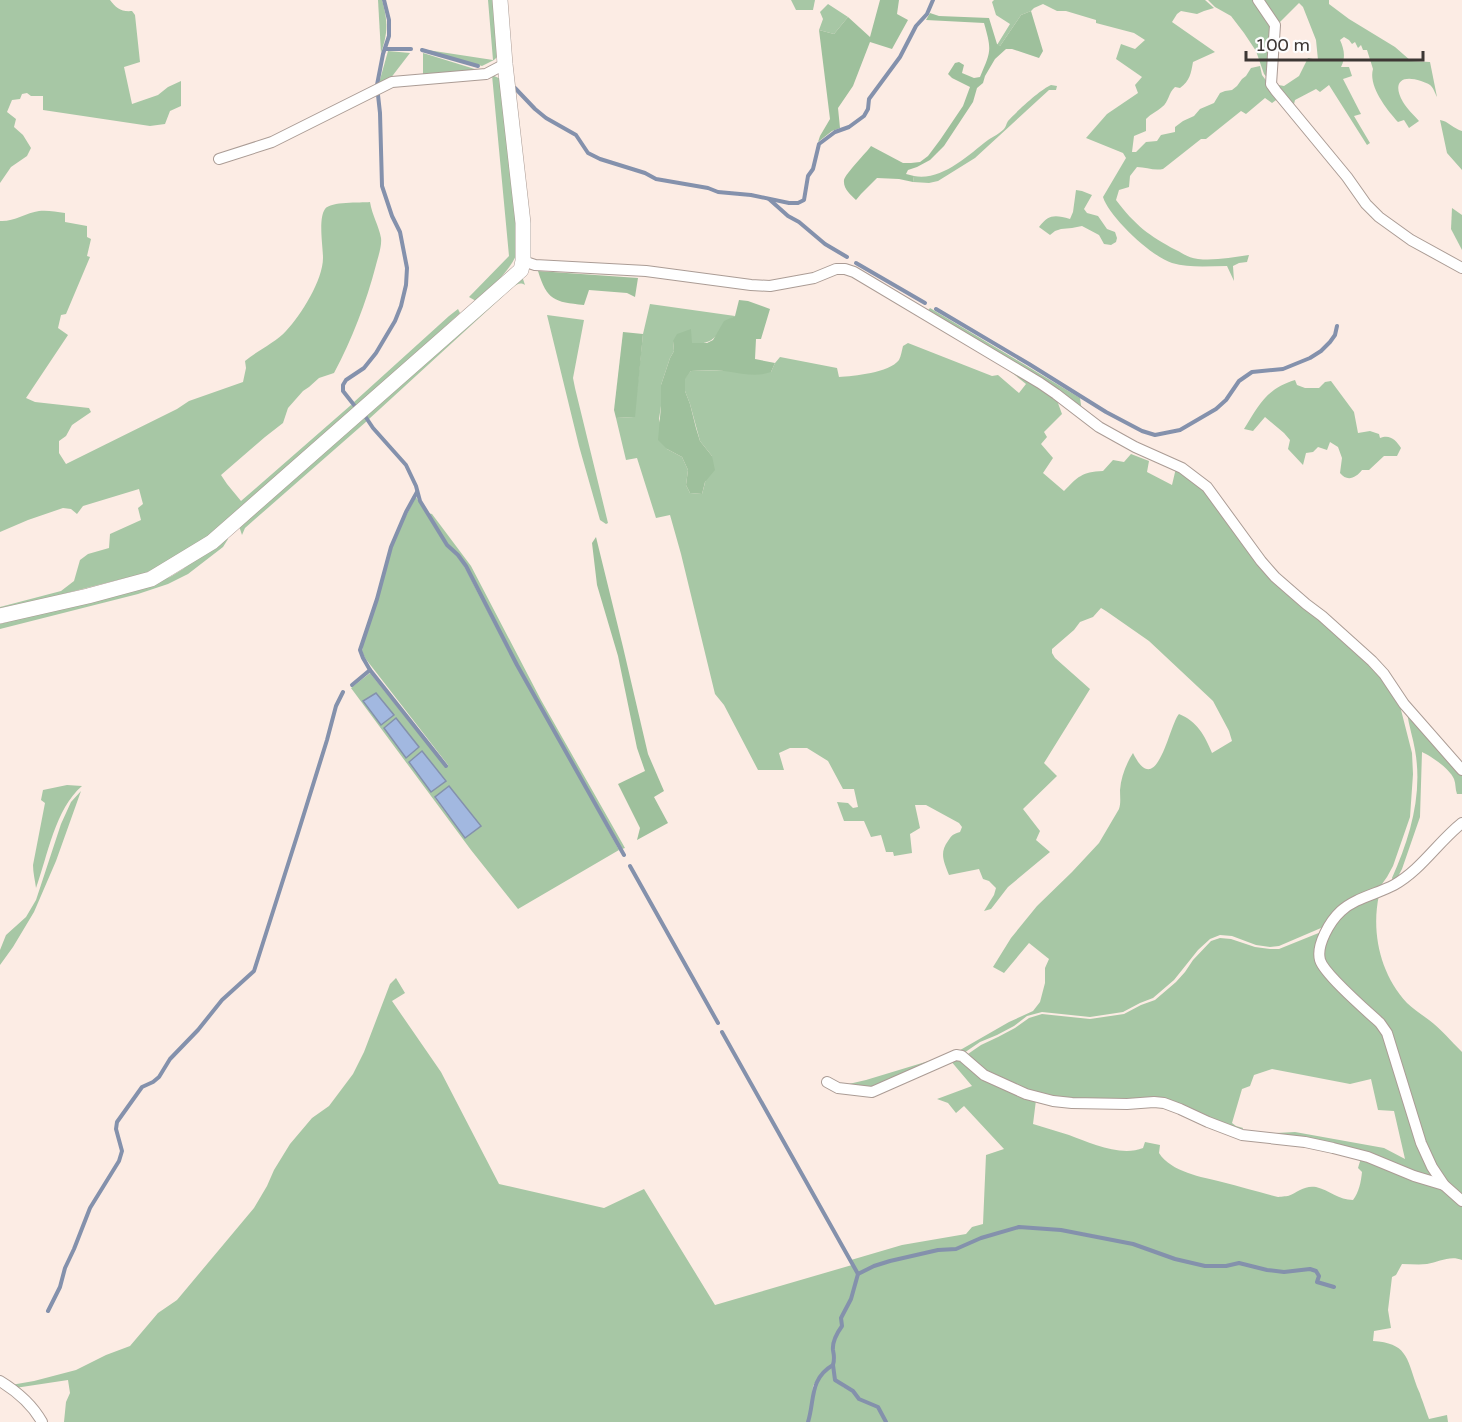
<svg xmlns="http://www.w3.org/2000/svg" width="1462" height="1422" font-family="'Varela Round',sans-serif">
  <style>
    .green { fill: #a7c7a5; fill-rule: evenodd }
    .forest { fill: #9ec09c }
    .water { fill: #a2b8e0; stroke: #8491ac; stroke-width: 1.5 }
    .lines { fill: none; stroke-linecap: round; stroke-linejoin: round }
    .stream { stroke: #8491ac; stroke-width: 4 }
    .minor-casing { stroke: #ab9c95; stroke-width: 12 }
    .secondary-casing { stroke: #ab9c95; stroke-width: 16 }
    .minor { stroke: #fff; stroke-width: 10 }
    .secondary { stroke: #fff; stroke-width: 15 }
  </style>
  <rect width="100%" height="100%" fill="#fcece4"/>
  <g class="green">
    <path d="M0,0h110c6,8 11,12 22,11l3,4 5,47 -16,5 8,37 26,-9 10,-8 13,-6v25l-11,5 -5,13 -15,2 -107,-16v-14h-12l-4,-3 -5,1 -2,5 -8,1 -5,12 9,7 -2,8 9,8 8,13 -4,8 -16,11 -11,16z"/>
    <path d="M378,0h4c6,22 6,32 -1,53z"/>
    <path d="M488,0h5l6,55 -5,5 -12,6 -61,-17 72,11z"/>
    <path d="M791,0h24l-2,10h-17z"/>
    <path d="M994,0h211l9,8 -10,3 -7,3 -16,-3 -4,3 -5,8 43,30 -22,10c-2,11 -3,19 -13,26l-5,-1c-7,6 -6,15 -13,20 -6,5 -10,6 -16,12v12l-12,5 -2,16h4l10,-10 11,-1 4,-6 14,-3v-5l8,-6 11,-5 6,-7 14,-6 6,-10 5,-2 7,-1 5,-4 5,-7 4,-3 5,-8 9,-2 2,9 17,23 -7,5 -7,-5 -19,16 -5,-3 -35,28h-5l-38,30c-9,2 -17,-2 -26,-2l-7,9 -1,11 -10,3 -3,10c19,25 33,36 60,50 8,4 13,8 22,9 17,2 34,-2 51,-4l-2,7 -8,1 -6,3 1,15 -7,-15c-18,0 -38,2 -55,-3 -20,-6 -63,-46 -69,-66l23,-39 -3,-5 -37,-15 21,-24 31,-21 -3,-8 7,-8 -26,-18 5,-15 14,5 10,-9 -11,-7 -38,-10v-3l-30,-9h-9l-14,-7 -9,4 -3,3 -10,4 -21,31 -3,-1 13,-21 -14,-9 -4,-13z"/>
    <path d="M1208,0h47l18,26 -3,55 -6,-7 -8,-23 -12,-18 -13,-17 -16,-9z"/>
    <path d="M1260,0h69v4l20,15 46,28 16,14 19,1 7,35c-2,-4 -4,-10 -7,-12 -2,-2 -7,-3 -9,-4 -20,-7 -29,2 -18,21 4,7 11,13 16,19l-10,7 -5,-8 -6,2c-11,-12 -30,-36 -25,-53l-6,-19h-4l-2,-5 -3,3 -3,-6 -3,2 -3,-4 -5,-3 -4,3c4,9 6,17 1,27h8l3,9 -9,3 18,35 -7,2 16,27 -3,2 -38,-60 -9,7 -4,-3 -21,11 -2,8 -20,-24 11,2 15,-10 9,-18 10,2 -2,-20 -13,-33 -4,-4 -22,22z"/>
    <path d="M828,4l20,13 -14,17 -15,-4 4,-11 -3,-7z"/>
    <path d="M388,51l22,2 -20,26 -11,4z"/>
    <path d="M423,53l55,17 -55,5z"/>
    <path d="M492,75l11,5 16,166c-5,23 -26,39 -43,55l-7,-4 40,-41z"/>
    <path d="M1051,85l6,1 -1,4h-7l-74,68 -37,23 -9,2 -16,-1 1,-6c28,5 53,-20 74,-36 5,-3 12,-7 16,-11 2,-2 2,-5 4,-8 8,-9 33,-32 43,-36z"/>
    <path d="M1440,120c8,1 14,9 22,11v39l-15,-17z"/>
    <path d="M1076,190l6,1 10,4 -8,14 3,4 11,3 9,13 8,3 2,6 -1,4 -5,3 -7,-1 -5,-9 -17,-9 -10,2 -11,1 -6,2 -5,4 -11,-8c10,-13 16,-12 31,-8l3,-7z"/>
    <path d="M370,202c2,13 9,24 11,36 1,8 -3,19 -5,27 -10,38 -24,74 -42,108l-15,5 -10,9 -6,4 -15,17 -5,15 -18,14 -44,38 6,9 14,17 110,-96 5,2 -2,-5 95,-86 9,-7 2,4 -104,94 -150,131 -33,22 -28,13 -145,37v-3l61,-16 13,-10 6,-21 8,-6 21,-6 1,-14 31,-14 -3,-12 5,-4 -4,-15 -56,17 -6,8 -6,-5 -8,-1 -35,12 -28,12v-311c13,1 26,-8 39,-10 9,-1 17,1 26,2v9l22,4v11l4,2 -4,17 3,1 -24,57 -5,1 -3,13 10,7 -42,63 9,4 54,6 2,4 -19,13 -6,11 -7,5v12l7,11 111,-55 12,-8 54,-19 3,-14 -1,-7c12,-10 31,-19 41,-30 15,-16 37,-51 37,-73 0,-12 -5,-39 2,-49 6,-8 35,-6 45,-7z"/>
    <path d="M1452,208l10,7v35l-11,-21z"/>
    <path d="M520,278l3,1 2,6c-5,-3 -7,-1 -12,2l-144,132 -4,-2 2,4 -122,107 -3,7 -3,-9z"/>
    <path d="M650,304l85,12c-9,5 -11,8 -17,17 -10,16 -29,10 -45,8l1,10 -4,7 -9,27v21l-2,13 8,30 15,8 6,13 -2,15 4,8 12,1 10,-38 -12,-15 -10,-37 -5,-13 -1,-12 7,-8c27,-2 53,1 80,1l4,-9 5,-6 57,11 2,9c15,-1 50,-4 60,-17 2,-4 3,-10 4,-14l5,-3 84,33 6,-1 21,18 7,-9 -20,-16 49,27 7,19 -18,18 3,5 -6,7 12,14 -10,15 21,18c14,-14 17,-19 39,-20l10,-11 11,2 7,-8 18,7 -2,11 25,13 4,-17 29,21 54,73 111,100 29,40 13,51 1,21 -3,43 -17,49 -6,11 -5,7 -54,41 -49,21 -9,1 -14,-2 -24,-9 -12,-1 -10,4 -12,11 -24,30 -21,18 -13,5 -17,9 -33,5 -48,-5 -15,4 -13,10 -17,9 -17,7 -19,13 -91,34 -30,-3 26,-6 89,-27 54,-31 24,-11 7,-9 5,-19v-15l4,-9 -20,-16 -25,30 -11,-6 18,-29 26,-32 35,-34 27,-29 20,-34c2,-6 1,-12 1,-19 1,-13 6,-26 13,-37 24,49 36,-28 46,-39 18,7 26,22 33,39l20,-12 -3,-10 -16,-30 -64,-60 -43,-30 -5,-3 -8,9 -13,5 -6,8 -22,19v4l3,5 35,31 -46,74 13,13 -34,33 17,22 -4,9 14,12 -42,35 -17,22 -7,2 10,-16 2,-7 -7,-7 -6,-2 -4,-10 -30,6c-5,-13 -10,-22 -1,-34 4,-6 5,-7 12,-9l2,-5 -3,-4 -33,-18h-11l5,23 -10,6 2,19 -18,3 -1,-4h-7l-5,-17 -10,2 -7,-16h-20l-7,-19 11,1 5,5 5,-1 -4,-18h-11l-15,-28 -21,-13h-17l-11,5 5,17h-26l-34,-65 -9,-11 -34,-140 -11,-39 -14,3 -19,-60 -11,2 -10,-42 18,-1 9,-83z"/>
    <path d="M930,308l150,90 2,14 -156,-99z"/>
    <path d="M547,315l37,5 -11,58 2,10 33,135 -2,1 -6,-4 -21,-74z"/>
    <path d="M1295,380l2,5 8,3h14l6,-6 6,-1 23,31 4,21 12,-2 9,3 1,4c10,-4 16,2 21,10l-4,8h-13l-15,14h-7c-6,8 -15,12 -22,3l2,-15 -4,-11 -8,-5 -3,8 -9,-3 -5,5 -7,1 -3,12 -15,-16 2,-9 -6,-7 -19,-16 -12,14 -9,-2c15,-24 22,-40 51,-49z"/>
    <path d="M416,497l30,49 11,10 7,10 52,100 64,113 39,71 -101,59 -47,-59 -120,-162 19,-15 76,95 2,-3 -83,-107 -3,-7 1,-7 15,-45 15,-55 7,-17zM449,786l16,52 -30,-40z"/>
    <path d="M428,513l4,1 39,52 70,134 84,148 -3,1 -105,-184 -51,-100 -7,-10 -11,-10z"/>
    <path d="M227,536l1,3 -5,8 -35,27 -20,10 -30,10 -138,35v-5l125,-33 45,-14 13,-8z"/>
    <path d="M1407,713l55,60v21h-5c-2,-5 -1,-10 -3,-15 -4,-10 -23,-23 -32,-27l-2,65 -18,52 -7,13 -2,-1 -1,-3c18,-40 31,-84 23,-128 -2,-12 -6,-24 -8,-37z"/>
    <path d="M67,785l15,1c-27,23 -34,69 -46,102 -1,-8 -3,-15 -3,-23l12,-62 -4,-3 2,-10z"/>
    <path d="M81,791l-25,70 -22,51 -21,35 -13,18v-15l6,-15 20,-18 10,-17 25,-76 10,-22z"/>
    <path d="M1379,895c-8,37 1,79 28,108 6,6 14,11 22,17 12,9 22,21 33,32v147l-29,-35 -38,-118 -70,-81 -1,-28 15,-23z"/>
    <path d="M1326,930l-8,28 62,66 58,157 -164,-45 2,-3 19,-1 89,16 21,11 -11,-48 -16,-1 -7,-31 -21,5 -78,-15 -18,6 -4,11 -8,3 -10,34 4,3 7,2 -1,4 -74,-30 -103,-1 -69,-22 -31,-23 16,-11 17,-8 17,-9 14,-10 13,-4 48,5 34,-5 17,-9 14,-5 21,-18 9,-10 8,-12 18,-19 9,-3 11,1 24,8 15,2h9z"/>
    <path d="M396,978l9,15 -13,8 49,71 58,112 105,24 40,-19 71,116 137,-40 6,9 -8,25 -10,19 2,8 -9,14 -1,9 2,9 -2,7 -6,3 -6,7 -7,11 -2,25 -3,11h-744l2,-20 4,-9 -2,-13 -53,8 -4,-3 23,-4 42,-11 30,-15 24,-9 28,-33 19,-13 77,-92 13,-22 7,-16 16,-26 22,-26 17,-12 24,-32 11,-22 26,-68z"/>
    <path d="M960,1059l76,41 -3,24c12,4 24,7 36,11 21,8 52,22 74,13l2,-6 15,3 -1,8c12,19 43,24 63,29 19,5 37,10 56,15 1,0 9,-1 10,-1 10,-4 17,-11 28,-9 13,3 23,13 37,13 6,-8 8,-18 9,-28l-4,-4 3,-10 82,32 19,14v56c-12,-5 -23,2 -35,4 -8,1 -17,0 -25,0l-6,11 -4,2 -4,33 3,18 -17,3 -1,10c33,2 34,16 43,43 1,4 4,8 5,13 3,7 5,15 8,22l18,-4 1,7h-561l-8,-15 -19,-9 -7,-8 -18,-10 -2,-14 3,-8 -3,-9 2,-9 8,-14 -2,-8 11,-19 7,-25 15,-7 16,-5 48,-11 18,-1 25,-11 38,-12 60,6 54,12 42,15 30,7h21l13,-3 27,7 18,2 26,-3 6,2 3,4 -2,6 18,6 -17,-7 2,-6 -4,-4 -6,-3 -26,3 -17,-1 -28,-8 -13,4h-21l-30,-8 -42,-15 -54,-11 -60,-6 -38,12 -25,11 -18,1 -48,10 -16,5 -15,8 -8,-13 51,-15 64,-11 6,-7 11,-3 3,-69 18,-6 -40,-43 -8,7 -8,-10 -11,-4 35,-13 -22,-26z"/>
    <path d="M832,1367l2,13 9,7 9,4 7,8 19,9 7,14h-76c6,-21 1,-43 23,-55z"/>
  </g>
  <g class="forest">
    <path d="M880,0h19l-2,14 11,6 -16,29 -22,-7 -17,44 -15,22 2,20 -8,3 -14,11 2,-6 10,-17 -11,-89 15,4 14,-17 22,20z"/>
    <path d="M1031,11l12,40 -4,7 -27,-9h-6l-11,10 -10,17 -2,7 -6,5 -4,14 -29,44 -14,14 -13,7 -9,3 -2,4 8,2 -1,6 -14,-3 -22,-1 -16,16 -5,6c-5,-5 -13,-11 -12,-20 2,-7 22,-27 27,-34l32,17h8l9,-1 8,-6 12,-16 23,-34 7,-19 -18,-9 -4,-4 7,-11 4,-1 5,3 -2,8 12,5 6,-1c11,-26 12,-26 4,-54l-58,-3 4,-7 9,3 50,2 8,26 3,2 21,-31z"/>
    <path d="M538,271l100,7 -3,19 -8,-4 -38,-3 -5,15c-30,-3 -37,-5 -46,-34z"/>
    <path d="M739,300l9,1 22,8 -9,30h-5l-1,20 20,4 -4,9c-19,7 -40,-2 -60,-2 -6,0 -13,1 -20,1l-6,8v12l5,13 6,24 4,13 12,15 3,14 -10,12 -3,12 -12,-1 -4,-8 2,-15 -6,-13 -15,-8 -9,-9 3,-34v-21l9,-27 4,-7 -1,-10 4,-7 14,-5 1,14h15l6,-3 11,-19 11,-5z"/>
    <path d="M623,332l20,2 -8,83 -19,1 -2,-8z"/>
    <path d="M596,537l27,110 25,107 16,37 -10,6 14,26 -31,17 3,-12 -22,-44 27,-13 -8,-23 -19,-92 -21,-71 -5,-42z"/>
  </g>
  <g class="water">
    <path d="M376,693l18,22 -13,10 -18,-24z"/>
    <path d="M396,718l23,29 -13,11 -22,-30z"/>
    <path d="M422,751l24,30 -15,11 -22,-30z"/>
    <path d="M449,786l32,40 -16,12 -30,-41z"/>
  </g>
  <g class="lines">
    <g class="stream">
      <path d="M385,49h26"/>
      <path d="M422,50l56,16"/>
      <path d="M377,85l6,-31 6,-18v-16l-5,-20"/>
      <path d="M515,88l20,21 11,9 30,17 12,18 12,6 45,14 11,6 52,9 10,4 33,3 38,8h9l6,-3 4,-24 5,-7 6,-25 16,-12 14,-5 15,-11 4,-7 1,-10 31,-42 16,-31 11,-12 6,-14"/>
      <path d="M769,199l19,17 11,6 26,22 22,13"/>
      <path d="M856,263l69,40"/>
      <path d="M936,309l93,55 77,48 36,19 13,4 25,-5 36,-21 10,-9 13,-19 13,-9 31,-3 27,-11 11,-7 9,-9 5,-7 2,-9"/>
      <path d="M354,405l-11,-14v-6l3,-5 18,-12 12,-15 19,-32 6,-15 5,-21 1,-17 -7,-36 -8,-16 -10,-30 -2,-73 -2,-18"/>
      <path d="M365,416l8,12 33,37 10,21 4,15 27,44 11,10 8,11 51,99 107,190"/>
      <path d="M417,492l-11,20 -15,35 -14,52 -17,51 3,8 7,12 76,96"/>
      <path d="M352,685l18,-15"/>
      <path d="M630,866l88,157"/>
      <path d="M722,1032l136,242"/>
      <path d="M48,1311l12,-24 5,-19 9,-19 16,-41 29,-47 3,-10 -6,-22 1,-7 25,-35 11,-5 6,-5 11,-18 28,-29 24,-30 32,-29 44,-138 29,-93 9,-34 7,-14"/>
      <path d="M833,1365l2,15 18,11 6,8 19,8 8,15"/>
      <path d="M808,1422c7,-22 1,-43 25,-57 2,-7 1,-8 0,-15 -1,-9 4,-17 9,-24l-1,-8 10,-19 7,-25 16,-8 16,-5 48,-11 18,-1 25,-11 38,-11 42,3 72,14 42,15 30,7h21l13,-3 28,7 17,2 26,-3 6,2 3,5 -2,6 17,5"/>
    </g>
    <defs>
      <g id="minor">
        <path d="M1258,0l17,25 -4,59 5,7 71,86 19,27 13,13 32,23 51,28"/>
        <path d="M219,159l53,-17 120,-60 94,-8 19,-10"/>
        <path d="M523,261l12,4 111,6 105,14 19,1 44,-8 22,-9h9l9,3 186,111 16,11 43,33 36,20 47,21 25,19 54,74 14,16 31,27 16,12 50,45 12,13 20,30 58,66"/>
        <path d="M1462,823c-24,19 -41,47 -68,62 -17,9 -39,13 -53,26 -11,10 -25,34 -21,49 4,14 48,52 60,63l7,10 34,110 11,24 12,18 18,16"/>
        <path d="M827,1082l11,6 34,4 84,-37 6,1 22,19 42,19 27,7 19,2 55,1 27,-2 10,1 16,6 28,13 34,13 63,7 28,6 35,9 46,19 30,9"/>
        <path d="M0,1381c18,11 32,23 42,41"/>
      </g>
      <path id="secondary" d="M0,616l88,-20 63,-17 61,-37 309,-272 2,-9v-38l-18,-159 -5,-64"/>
    </defs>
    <use href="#minor" class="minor-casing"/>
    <use href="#secondary" class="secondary-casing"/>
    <use href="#minor" class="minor"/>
    <use href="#secondary" class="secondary"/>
  </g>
  <path d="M1246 51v9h177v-9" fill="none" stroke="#3d3734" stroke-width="3"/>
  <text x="1255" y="51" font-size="18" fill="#3d3734" stroke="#fdfdfd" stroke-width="4.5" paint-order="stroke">100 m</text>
</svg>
